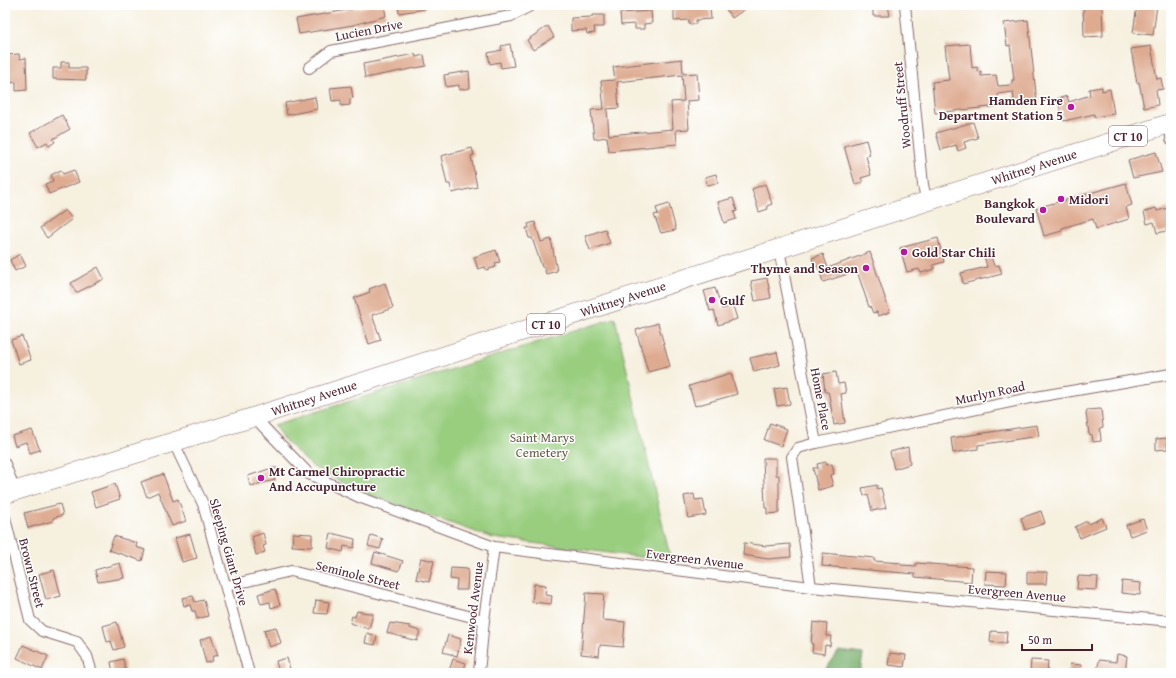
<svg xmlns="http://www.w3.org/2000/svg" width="1176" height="678" font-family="'Gentium Book Plus',serif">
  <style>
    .green { fill: #99ce7f; stroke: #727655 }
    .forest { fill: #7ab16e; stroke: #62684c }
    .building { fill: #deab91; fill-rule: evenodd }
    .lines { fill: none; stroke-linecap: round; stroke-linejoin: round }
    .street-casing { stroke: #86686a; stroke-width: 12 }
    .highway-casing { stroke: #86686a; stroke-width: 20 }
    .street { stroke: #fff; stroke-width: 10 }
    .highway { stroke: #fff; stroke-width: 19 }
    .poi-dot { fill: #b5179e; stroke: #fff; stroke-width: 1.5 }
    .labels { text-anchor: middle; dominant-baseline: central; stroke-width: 3; stroke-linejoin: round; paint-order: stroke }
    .shield { fill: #fff; stroke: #80626b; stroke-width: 1 }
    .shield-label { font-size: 12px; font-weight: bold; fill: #4a1f2b }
    .street-label { font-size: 13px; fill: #4a1f2b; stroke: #fff }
    .poi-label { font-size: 13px; font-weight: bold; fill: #4a1f2b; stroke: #fff; text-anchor: start }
    .park-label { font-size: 13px; fill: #665c48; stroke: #fff }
  </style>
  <rect width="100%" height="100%" fill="#fff"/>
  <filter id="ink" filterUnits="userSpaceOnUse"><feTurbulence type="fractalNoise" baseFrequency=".025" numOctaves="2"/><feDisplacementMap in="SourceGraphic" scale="8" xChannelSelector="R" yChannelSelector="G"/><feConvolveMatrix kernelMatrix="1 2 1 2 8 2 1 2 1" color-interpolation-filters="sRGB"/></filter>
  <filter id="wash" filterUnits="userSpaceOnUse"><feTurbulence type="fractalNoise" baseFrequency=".012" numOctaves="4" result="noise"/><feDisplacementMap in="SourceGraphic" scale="16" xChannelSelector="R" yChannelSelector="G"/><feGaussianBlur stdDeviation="0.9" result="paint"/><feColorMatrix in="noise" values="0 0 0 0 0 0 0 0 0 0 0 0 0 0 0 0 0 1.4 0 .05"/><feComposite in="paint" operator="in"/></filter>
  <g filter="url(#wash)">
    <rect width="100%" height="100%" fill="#f6f0df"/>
    <path class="green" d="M615,318l56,243 -178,-23 -132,-46 -48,-25 -30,-28 -9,-14z"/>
    <path class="forest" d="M839,651l24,3 -3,19h-37z"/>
    <g id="blocks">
      <g class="building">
        <path d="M375,5h9l2,11 -33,9 -54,9 -3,-15z"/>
        <path d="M398,5h26l1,4 -26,4z"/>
        <path d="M732,5h19l-19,13 -6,-9z"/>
        <path d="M873,5h15l2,11h-17z"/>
        <path d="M1083,5h19l1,31 -19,1z"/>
        <path d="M1137,5h20l-4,30 -20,-2z"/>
        <path d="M710,7l1,12 -15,1v4h-7v-4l-15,1v-12z"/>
        <path d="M651,11l1,12 -8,1v5h-9v-5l-14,1 -1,-12z"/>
        <path d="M592,15h12v12h-10l1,6 -8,1 -1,-4 -15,1v-13l21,-1z"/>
        <path d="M1028,20l9,83 -22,3 -2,-14 -15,2 1,12 -64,7 -3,-31 17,-2 -4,-34 25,-2 2,24 5,-1 1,5 3,-1v5l15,-1 2,11 14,-1v-5h2l-4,-35 -3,1 -3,-23z"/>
        <path d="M548,26l6,11 -21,13 -6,-10z"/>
        <path d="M510,44l4,22 -13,2 -1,-6 -10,2 -2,-11 14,-3 -1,-4z"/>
        <path d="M1151,46l6,33 4,-1 2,11 -7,1 2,15 -14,3 -5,-26 -2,1 -6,-34z"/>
        <path d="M19,54l1,5 6,-1 1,32 -11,1v-9l-7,1 -1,-28z"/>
        <path d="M415,54l1,3 8,-2 2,11 -61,12 -2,-14z"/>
        <path d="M682,59l1,15 14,-1 2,27 -12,1 2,28 -13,1 1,14 -68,7 -2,-14 -13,2 -3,-29 13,-1 -3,-28 14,-1 -2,-13zM682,75l2,26 -13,1 2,27 -64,6 -2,-26 12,-1 -2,-26z"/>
        <path d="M61,62h8v6h17v12l-33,-1v-11h8z"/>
        <path d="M469,71l1,17 -11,2v-5l-13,2 -2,-12z"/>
        <path d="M351,86l2,12 -3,1v6l-9,1v-6l-9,1 -2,-13z"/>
        <path d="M1102,87v4l8,-2 4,25 -20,3v-3l-30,7 -7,-22 10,-3 2,6 21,-7 -1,-6z"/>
        <path d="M315,97l2,12 -30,6 -2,-12z"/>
        <path d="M62,115l8,14 -17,10 2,3 -6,4 -2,-4 -9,5 -8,-14z"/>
        <path d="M973,122l5,16 -14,4 2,6 -8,3 -2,-6 -15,5 -5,-17z"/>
        <path d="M866,140l4,15 -4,1 5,19 -10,3 2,4 -8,2 -11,-38z"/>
        <path d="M472,148l2,7 -3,1 6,31 -25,6 -2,-9h-3l-6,-28z"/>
        <path d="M1156,152l6,20 -29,6 -5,-18z"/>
        <path d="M61,170l2,4 11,-4 5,12 -30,12 -4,-10 8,-3 -2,-6z"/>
        <path d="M716,174l2,9 -11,2 -2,-8z"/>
        <path d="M1126,183l6,22 -6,2 3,12 -33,10 -3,-10 -31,9v3l-18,5 -8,-28z"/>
        <path d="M765,184l7,20 -5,2 1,3 -9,3 -7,-23z"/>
        <path d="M733,198l4,13 -3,1 2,7 -12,4 -6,-21z"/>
        <path d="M669,204l7,26 -15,3 -7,-18 4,-1 -2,-6z"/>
        <path d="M1156,208l1,3 11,-3 3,22 -14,3 -3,-11 -7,2 -3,-12z"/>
        <path d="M65,210l7,9 -25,19 -7,-10z"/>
        <path d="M535,222l6,20 10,-3 6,32 -11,3 -2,-7h-2l-10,-29h-3l-3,-10h3l-1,-4z"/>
        <path d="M605,229l5,14 -20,7 -5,-14z"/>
        <path d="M938,238l6,24 -11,3 2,4 -14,4 -2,-4 -12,3 -7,-24z"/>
        <path d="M496,250l4,12 -5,1 1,4 -10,3 -1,-3 -7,2 -4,-12z"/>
        <path d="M989,250l5,16 5,-1 3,9 -39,10 -2,-11 26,-6 -4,-15z"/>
        <path d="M870,252l19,58 -1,3 -10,3 -1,-4 -4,1 -3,-7 -1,1 -12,-36 -34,11 -5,-16 -3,1 -3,-9 11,-4 5,14z"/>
        <path d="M20,254l6,12 -11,5 -5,-11z"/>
        <path d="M98,267l6,12 -28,14 -5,-10z"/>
        <path d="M767,278l4,20 -16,3 -4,-20z"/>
        <path d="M385,283l8,25 -21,7 9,25 -12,4 -15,-46 16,-6 -1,-3z"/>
        <path d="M715,288l7,21 11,-3 4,13 -19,6 -4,-15 -4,1 -6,-20z"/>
        <path d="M658,323l12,43 -22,6 -12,-42z"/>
        <path d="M22,336l9,24 -12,4 -8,-24z"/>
        <path d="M777,352l3,13 -26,7 -4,-14z"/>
        <path d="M836,372l2,12 6,-1 2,10 -5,1 4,29 -11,2 -5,-30 -1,-3h-3l-2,-18z"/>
        <path d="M731,373l6,21 -42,12 -6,-20z"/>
        <path d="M787,387l3,17 -13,2 -3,-17z"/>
        <path d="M1101,409l2,18 -3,1 1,13 -8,1 -1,-7 -3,-1 -3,-20 1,-4z"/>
        <path d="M770,423l17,6 -6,17 -17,-6z"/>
        <path d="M1037,425l2,11 -61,9v4l-25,4 -2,-15z"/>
        <path d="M32,430l8,20 -10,3 -4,-11 -11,4 -3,-10z"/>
        <path d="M1167,438l1,11 -12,1v-11z"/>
        <path d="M908,447l2,17 -16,5 -4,-17z"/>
        <path d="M763,458h13v17h3v38l-12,1v-6h-2z"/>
        <path d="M826,462l1,3 5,-1 2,10 -4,1 3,11 -15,4 -5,-22h5l-1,-4z"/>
        <path d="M272,468h5l2,7 -5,1 1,4 -25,6 -2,-10z"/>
        <path d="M163,474l10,27 5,-2 8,22 -14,5 -14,-34 -11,5 -6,-15z"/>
        <path d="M115,484l5,15 -24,8 -5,-15z"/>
        <path d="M877,485v4l4,-1 5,20 -14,3 -4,-16 -4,1 -2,-8z"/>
        <path d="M694,494l1,6 8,-1 3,16 -18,3 -4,-22z"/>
        <path d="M60,504l3,11 -10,3v3l-25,7 -4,-15z"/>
        <path d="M1041,511l4,12 -20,7 -4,-12z"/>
        <path d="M1102,518l4,9 -26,11 -5,-11 12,-6 2,3z"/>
        <path d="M1143,519l4,11 -17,6 -4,-11z"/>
        <path d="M263,533l3,12 -3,1 2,6 -9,3 -4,-18z"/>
        <path d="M293,533l19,1v13l-20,-1z"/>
        <path d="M331,533l24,6 -1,9 -10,-2 -1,6 -15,-4z"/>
        <path d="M190,534l7,24 -15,4 -7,-24z"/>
        <path d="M371,535l12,4 -3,10 -12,-3z"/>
        <path d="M114,536l23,7 -1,4 9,3 -3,11 -33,-11z"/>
        <path d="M744,543l22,3 24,-2 1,13 -23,2 -25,-4z"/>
        <path d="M375,552l28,9 -3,7 -2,3 -26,-8z"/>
        <path d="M823,553l51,5v3l27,2v2l15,1v-3l56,4 -1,15 -56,-5v-3l-93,-8z"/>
        <path d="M421,558l13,3 -5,21 -13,-3z"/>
        <path d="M120,563l4,15 -26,4 -3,-12z"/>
        <path d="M451,568l17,1 -1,21h-11l1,-10 -7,-1z"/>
        <path d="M54,570l7,26 -15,4 -7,-26z"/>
        <path d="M986,571l21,1 -1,13 -21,-1z"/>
        <path d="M1027,572h20l-1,12h-19z"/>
        <path d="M1078,576l20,1 -1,13 -20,-1z"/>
        <path d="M1122,581l19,2 -1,12 -19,-2z"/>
        <path d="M534,584l12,1 -1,10 7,1 -1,8 -19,-2z"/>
        <path d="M275,589l5,16 -9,3 -1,-6 -9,2 -3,-10z"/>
        <path d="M586,593l18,1 -2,26 23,2 -2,25 -23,-2 -1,11 -18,-2z"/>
        <path d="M193,596l2,6 9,-2 4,16 -11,3 -2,-8h-3l-2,-6 -6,1 -2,-8z"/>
        <path d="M316,600l13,2 -2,12 -13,-1z"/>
        <path d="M357,611l16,3 -4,15 -19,-6 2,-7 3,1z"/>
        <path d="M117,622l7,25 -10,3 -3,-9 -4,1 -4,-16z"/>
        <path d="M813,622l14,2 -1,12h5l-1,10 -5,-1 -1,9 -12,-2 1,-8h-2z"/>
        <path d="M390,623l20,3v2l10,3 -3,10 -30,-8z"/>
        <path d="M276,627l5,16 -12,4 -5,-17z"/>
        <path d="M991,631l16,1 -1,12 -16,-2z"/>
        <path d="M367,633l10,3 -2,9 -10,-2z"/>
        <path d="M448,635l13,4 -4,17 -14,-4z"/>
        <path d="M211,636l7,19 -6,2 1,4 -7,2 -6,-23z"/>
        <path d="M23,645l25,11 -6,14 -25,-12z"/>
        <path d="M890,653l16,2 -2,12 -16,-2z"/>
        <path d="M1117,654l10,2 -2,17h-28l2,-13 17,2z"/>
        <path d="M287,658l4,15h-12l-3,-12z"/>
        <path d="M123,659l3,14h-13l-2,-11z"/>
        <path d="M453,659l13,4 -3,10 -14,-2z"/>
        <path d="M1031,660l17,1 -1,12h-17z"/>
        <path d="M1070,664l11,1 -1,8h-11z"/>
      </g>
    </g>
  </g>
  <g filter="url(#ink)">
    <use href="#blocks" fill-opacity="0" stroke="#86686a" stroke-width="1"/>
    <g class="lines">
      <defs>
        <g id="street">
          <path d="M905,5l18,180 4,17"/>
          <path d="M309,68l22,-17 180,-35 21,-11"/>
          <path d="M1171,123v16"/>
          <path d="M779,249l37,194 -18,5 -6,9 19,130"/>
          <path d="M254,417l55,57 50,23 135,50 317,40 360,34"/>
          <path d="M173,441l30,63 46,169"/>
          <path d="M816,443l214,-45 141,-24"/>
          <path d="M5,464l10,27"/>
          <path d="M5,518l25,102 12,11 35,11 10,14 5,17"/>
          <path d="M226,586l65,-15 193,49"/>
          <path d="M479,673l5,-53 10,-73"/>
        </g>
        <path id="highway" d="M5,494l249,-77 917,-294"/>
      </defs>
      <use href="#street" class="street-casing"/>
      <use href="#highway" class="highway-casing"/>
      <use href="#street" class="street"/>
      <use href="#highway" class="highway"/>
    </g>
  </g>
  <g class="poi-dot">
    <circle cx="1071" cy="107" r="4"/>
    <circle cx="1061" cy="199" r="4"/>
    <circle cx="1043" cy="210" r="4"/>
    <circle cx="904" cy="252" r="4"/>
    <circle cx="866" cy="268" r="4"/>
    <circle cx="712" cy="300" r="4"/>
    <circle cx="261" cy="478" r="4"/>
  </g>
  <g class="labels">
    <g class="shield">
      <rect x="1109" y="126" width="38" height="20" rx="3"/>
      <rect x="527" y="314" width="38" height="20" rx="3"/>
    </g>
    <g class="shield-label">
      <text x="1128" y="136">CT 10</text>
      <text x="546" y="324">CT 10</text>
    </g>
    <g class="street-label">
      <text transform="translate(369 30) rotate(-11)">Lucien Drive</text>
      <text transform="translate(902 105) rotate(-96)">Woodruff Street</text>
      <text transform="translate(1034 167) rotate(-18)">Whitney Avenue</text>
      <text transform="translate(623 299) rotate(-18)">Whitney Avenue</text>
      <text transform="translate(990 393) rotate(-12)">Murlyn Road</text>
      <text transform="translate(314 398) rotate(-18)">Whitney Avenue</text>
      <text transform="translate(821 399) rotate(79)">Home Place</text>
      <text transform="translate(229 552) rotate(74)">Sleeping Giant Drive</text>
      <text transform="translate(695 559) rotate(7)">Evergreen Avenue</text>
      <text transform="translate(32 573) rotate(76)">Brown Street</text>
      <text transform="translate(358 575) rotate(14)">Seminole Street</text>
      <text transform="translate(1017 593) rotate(5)">Evergreen Avenue</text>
      <text transform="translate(473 608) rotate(-83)">Kenwood Avenue</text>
    </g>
    <g class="poi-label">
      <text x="1063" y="100" text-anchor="end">Hamden Fire<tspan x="1063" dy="15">Department Station 5</tspan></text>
      <text x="1069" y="199">Midori</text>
      <text x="1035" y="203" text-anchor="end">Bangkok<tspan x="1035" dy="15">Boulevard</tspan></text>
      <text x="912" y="252">Gold Star Chili</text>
      <text x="858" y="268" text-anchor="end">Thyme and Season</text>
      <text x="720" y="300">Gulf</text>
      <text x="269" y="471">Mt Carmel Chiropractic<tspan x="269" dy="15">And Accupuncture</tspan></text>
    </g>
    <g class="park-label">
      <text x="542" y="437">Saint Marys<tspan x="542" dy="15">Cemetery</tspan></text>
    </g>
  </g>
  <rect width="1176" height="678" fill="none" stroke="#fff" stroke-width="20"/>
  <path d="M1022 644v6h70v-6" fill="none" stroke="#4a1f2b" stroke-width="2"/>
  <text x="1028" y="644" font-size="12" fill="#4a1f2b" stroke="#ffffff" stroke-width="3" paint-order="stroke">50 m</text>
</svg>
